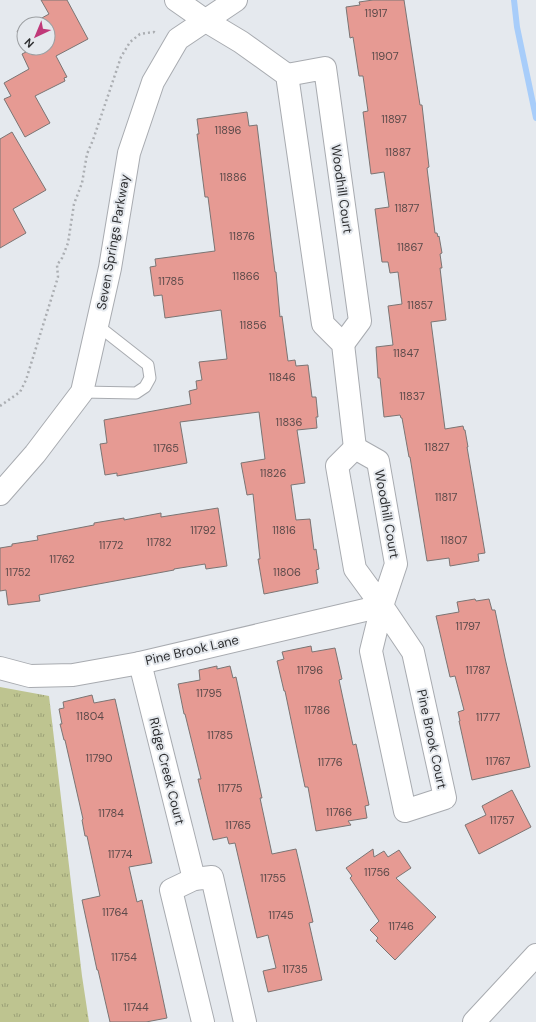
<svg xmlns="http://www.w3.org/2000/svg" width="536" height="1022" font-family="'DM Sans',sans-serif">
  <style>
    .grass { fill: url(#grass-tufts) }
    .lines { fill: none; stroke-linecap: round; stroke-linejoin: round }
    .stream { stroke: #a8cdfa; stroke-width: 6 }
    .building { fill: #e69a93; stroke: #7b7574 }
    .lane-casing { stroke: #a8abb0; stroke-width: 13 }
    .street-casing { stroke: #a8abb0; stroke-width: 24 }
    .path { stroke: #abaeb2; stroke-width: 2.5; stroke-dasharray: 2 3; stroke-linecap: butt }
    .lane { stroke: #fff; stroke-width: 11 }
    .street { stroke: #fff; stroke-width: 22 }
    .labels { text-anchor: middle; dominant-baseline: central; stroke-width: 4; stroke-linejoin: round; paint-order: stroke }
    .number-label { font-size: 11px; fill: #5c4a4a }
    .street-label { font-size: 13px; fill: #2e2f31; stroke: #e5e9ee }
  </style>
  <defs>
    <pattern id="grass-tufts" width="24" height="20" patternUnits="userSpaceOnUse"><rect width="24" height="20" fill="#bec490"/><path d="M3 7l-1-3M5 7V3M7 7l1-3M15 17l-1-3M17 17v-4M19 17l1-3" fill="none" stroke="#9ba076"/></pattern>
  </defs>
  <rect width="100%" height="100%" fill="#e5e9ee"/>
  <path class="grass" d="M0,687l49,9 33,280 7,46h-89z"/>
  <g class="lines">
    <path class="stream" d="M514,0l3,27 19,91"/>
  </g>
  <g class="building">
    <path d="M41,0h26l21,39 -32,17 11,21 -3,1 1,3 -30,15 15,27 -25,14 -21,-38 7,-3 -7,-13 25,-14 -7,-15 6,-3 -1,-3h21v-24h-17l18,-10z"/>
    <path d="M373,0h31l16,105h2l7,62 -2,1 8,65h2l1,4 1,-1 3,17 -2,1 2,14h-2l6,52 -15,2 14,107 18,-3 1,4h1l3,17h-1l18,106 -7,1 1,7 -29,5 -1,-8 -22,3 -17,-104h-1l-7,-39h-1l-1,-3 -16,2 -4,-39h-2l-2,-31 17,-2 -5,-39 14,-2 -4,-32 -8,1 -2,-11h-6l-7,-53 14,-2 -5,-35 -13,2 -8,-62 5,-1 -5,-35h-4l-6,-39 -3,1 -4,-31 14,-2 -1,-3z"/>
    <path d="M24,28v15l-7,-12z"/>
    <path d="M247,112l2,14 8,-1 18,147h1l4,45 2,-1 6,45 7,-1 1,6 12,-1 4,32h4l2,20h-2l1,11 -20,2 8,53 -14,2 5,35 14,-1 4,31 2,-1 3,20 -3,1 2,13 -54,11 -6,-35h2l-7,-65 -6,1 -6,-32 24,-4 -6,-47 -79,10 7,41 -70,13v-3l-12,2 -5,-31 7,-1 -3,-23 87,-16 -2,-13 8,-2 -1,-8 6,-1 -3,-18 28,-3 -6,-49 -56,8 -3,-23 -8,1 -4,-29 6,-1 -1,-7 60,-8 -7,-54h-3l-8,-63h2l-2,-15z"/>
    <path d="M12,132l34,58 -33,19 13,24 -26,15v-109z"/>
    <path d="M218,508l9,58 -21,3 -1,-5 -31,5v1l-135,25 1,6 -32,4 -2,-15 -6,1v-43l12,-2v-2l26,-4 -1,-4 57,-11v-2l30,-5v2l37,-7v4z"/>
    <path d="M475,599l1,2 13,-2 3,11h3l10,48 25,109 -58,13 -13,-59h1l-2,-9 6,-2 -9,-34 -5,1 -14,-61 23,-4 -2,-10z"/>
    <path d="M311,646l1,6 23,-4 7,31 -3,1 14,65 3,-1 13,61 -4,1 2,12 -19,3 3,4 -35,6 -8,-44h-3l-20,-96h-1l-7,-30 7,-2 -2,-7z"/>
    <path d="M217,666v3l13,-3 3,12 3,-1 26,121h-2l12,56 24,-5 17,73 -4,1 13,57 -54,12 -5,-21 13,-3 -8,-33 -11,3 -22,-95 -6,1 -2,-7 -14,3 -15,-61h3l-16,-65h-1l-6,-30 22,-4 -1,-10z"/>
    <path d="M92,695l2,8 21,-4 37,164 -23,4 8,35 5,-2 25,118 -21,4h-36l-12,-52h-1l-15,-70 18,-4 -13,-60h-2l-3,-16 1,-1 -18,-79h-1l-4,-16h2l-3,-15 5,-1 -1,-6z"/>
    <path d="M512,790l19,37 -52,27 -14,-29 21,-10 -4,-9z"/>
    <path d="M373,849l1,8 10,-6 4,6 11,-7 12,18 -15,10 40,39 -41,43 -19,-19 2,-3 -8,-8 9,-9 -29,-43 2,-2 -6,-8z"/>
  </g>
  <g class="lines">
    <defs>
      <path id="lane" d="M82,392l54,1 9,-6 5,-9 -2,-13 -51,-40"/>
      <g id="street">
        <path d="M176,0l30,21 35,21 46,33 36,249 20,20 12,104"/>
        <path d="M287,75l38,-7 35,253 -17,23"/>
        <path d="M355,448l23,13 18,103 -14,42 -27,-37 -18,-103z"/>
        <path d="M0,494l35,-40 47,-62 28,-124 19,-115 24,-71 25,-43 58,-39"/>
        <path d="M382,606l31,46 32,146 -40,13 -34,-160z"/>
        <path d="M140,663l54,216"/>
        <path d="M0,668l30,8 43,-1 67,-12 242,-57"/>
        <path d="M203,1022l-32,-132 23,-11 18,-2 33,145"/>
        <path d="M474,1022l62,-67"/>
      </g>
    </defs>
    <use href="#lane" class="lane-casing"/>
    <use href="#street" class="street-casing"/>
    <path class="path" d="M0,406l20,-14 6,-12 32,-103 -1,-12 5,-7 6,-15 6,-39 8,-21 5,-29 6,-14 28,-83 9,-15 10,-8 14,-2 3,2"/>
    <use href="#lane" class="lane"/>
    <use href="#street" class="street"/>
  </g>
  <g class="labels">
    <g class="number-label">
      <text x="376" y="13">11917</text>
      <text x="385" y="56">11907</text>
      <text x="394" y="119">11897</text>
      <text x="228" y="130">11896</text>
      <text x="398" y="152">11887</text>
      <text x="233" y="177">11886</text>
      <text x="407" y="208">11877</text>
      <text x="242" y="236">11876</text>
      <text x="410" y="247">11867</text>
      <text x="246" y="276">11866</text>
      <text x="171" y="281">11785</text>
      <text x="420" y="305">11857</text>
      <text x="253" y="325">11856</text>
      <text x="406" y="353">11847</text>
      <text x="282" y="377">11846</text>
      <text x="412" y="396">11837</text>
      <text x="289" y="422">11836</text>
      <text x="437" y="447">11827</text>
      <text x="166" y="448">11765</text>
      <text x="273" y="473">11826</text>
      <text x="446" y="497">11817</text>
      <text x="203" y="530">11792</text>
      <text x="284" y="530">11816</text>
      <text x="454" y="540">11807</text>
      <text x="159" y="542">11782</text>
      <text x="111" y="545">11772</text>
      <text x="62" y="559">11762</text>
      <text x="18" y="572">11752</text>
      <text x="287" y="572">11806</text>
      <text x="468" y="626">11797</text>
      <text x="310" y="670">11796</text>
      <text x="478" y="670">11787</text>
      <text x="209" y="693">11795</text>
      <text x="317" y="710">11786</text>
      <text x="90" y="716">11804</text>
      <text x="488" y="717">11777</text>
      <text x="220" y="735">11785</text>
      <text x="99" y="758">11790</text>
      <text x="498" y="761">11767</text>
      <text x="330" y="762">11776</text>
      <text x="230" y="788">11775</text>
      <text x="339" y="812">11766</text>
      <text x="111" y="813">11784</text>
      <text x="502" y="820">11757</text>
      <text x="238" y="825">11765</text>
      <text x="120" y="854">11774</text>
      <text x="377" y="872">11756</text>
      <text x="273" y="878">11755</text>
      <text x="115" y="912">11764</text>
      <text x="281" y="915">11745</text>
      <text x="401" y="926">11746</text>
      <text x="124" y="957">11754</text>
      <text x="295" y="969">11735</text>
      <text x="136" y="1007">11744</text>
    </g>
    <g class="street-label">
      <text transform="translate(342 189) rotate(82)">Woodhill Court</text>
      <text transform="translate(113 242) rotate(-80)">Seven Springs Parkway</text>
      <text transform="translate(387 514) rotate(80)">Woodhill Court</text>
      <text transform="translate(192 650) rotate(-13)">Pine Brook Lane</text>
      <text transform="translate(432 739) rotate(78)">Pine Brook Court</text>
      <text transform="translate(167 771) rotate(76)">Ridge Creek Court</text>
    </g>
  </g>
  <g transform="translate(36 36) rotate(224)"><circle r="19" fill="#e5e9ee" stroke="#9c9fa2"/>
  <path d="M0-3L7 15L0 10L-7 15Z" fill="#c03979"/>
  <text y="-6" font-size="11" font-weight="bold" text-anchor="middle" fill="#2e2f31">N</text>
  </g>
</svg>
